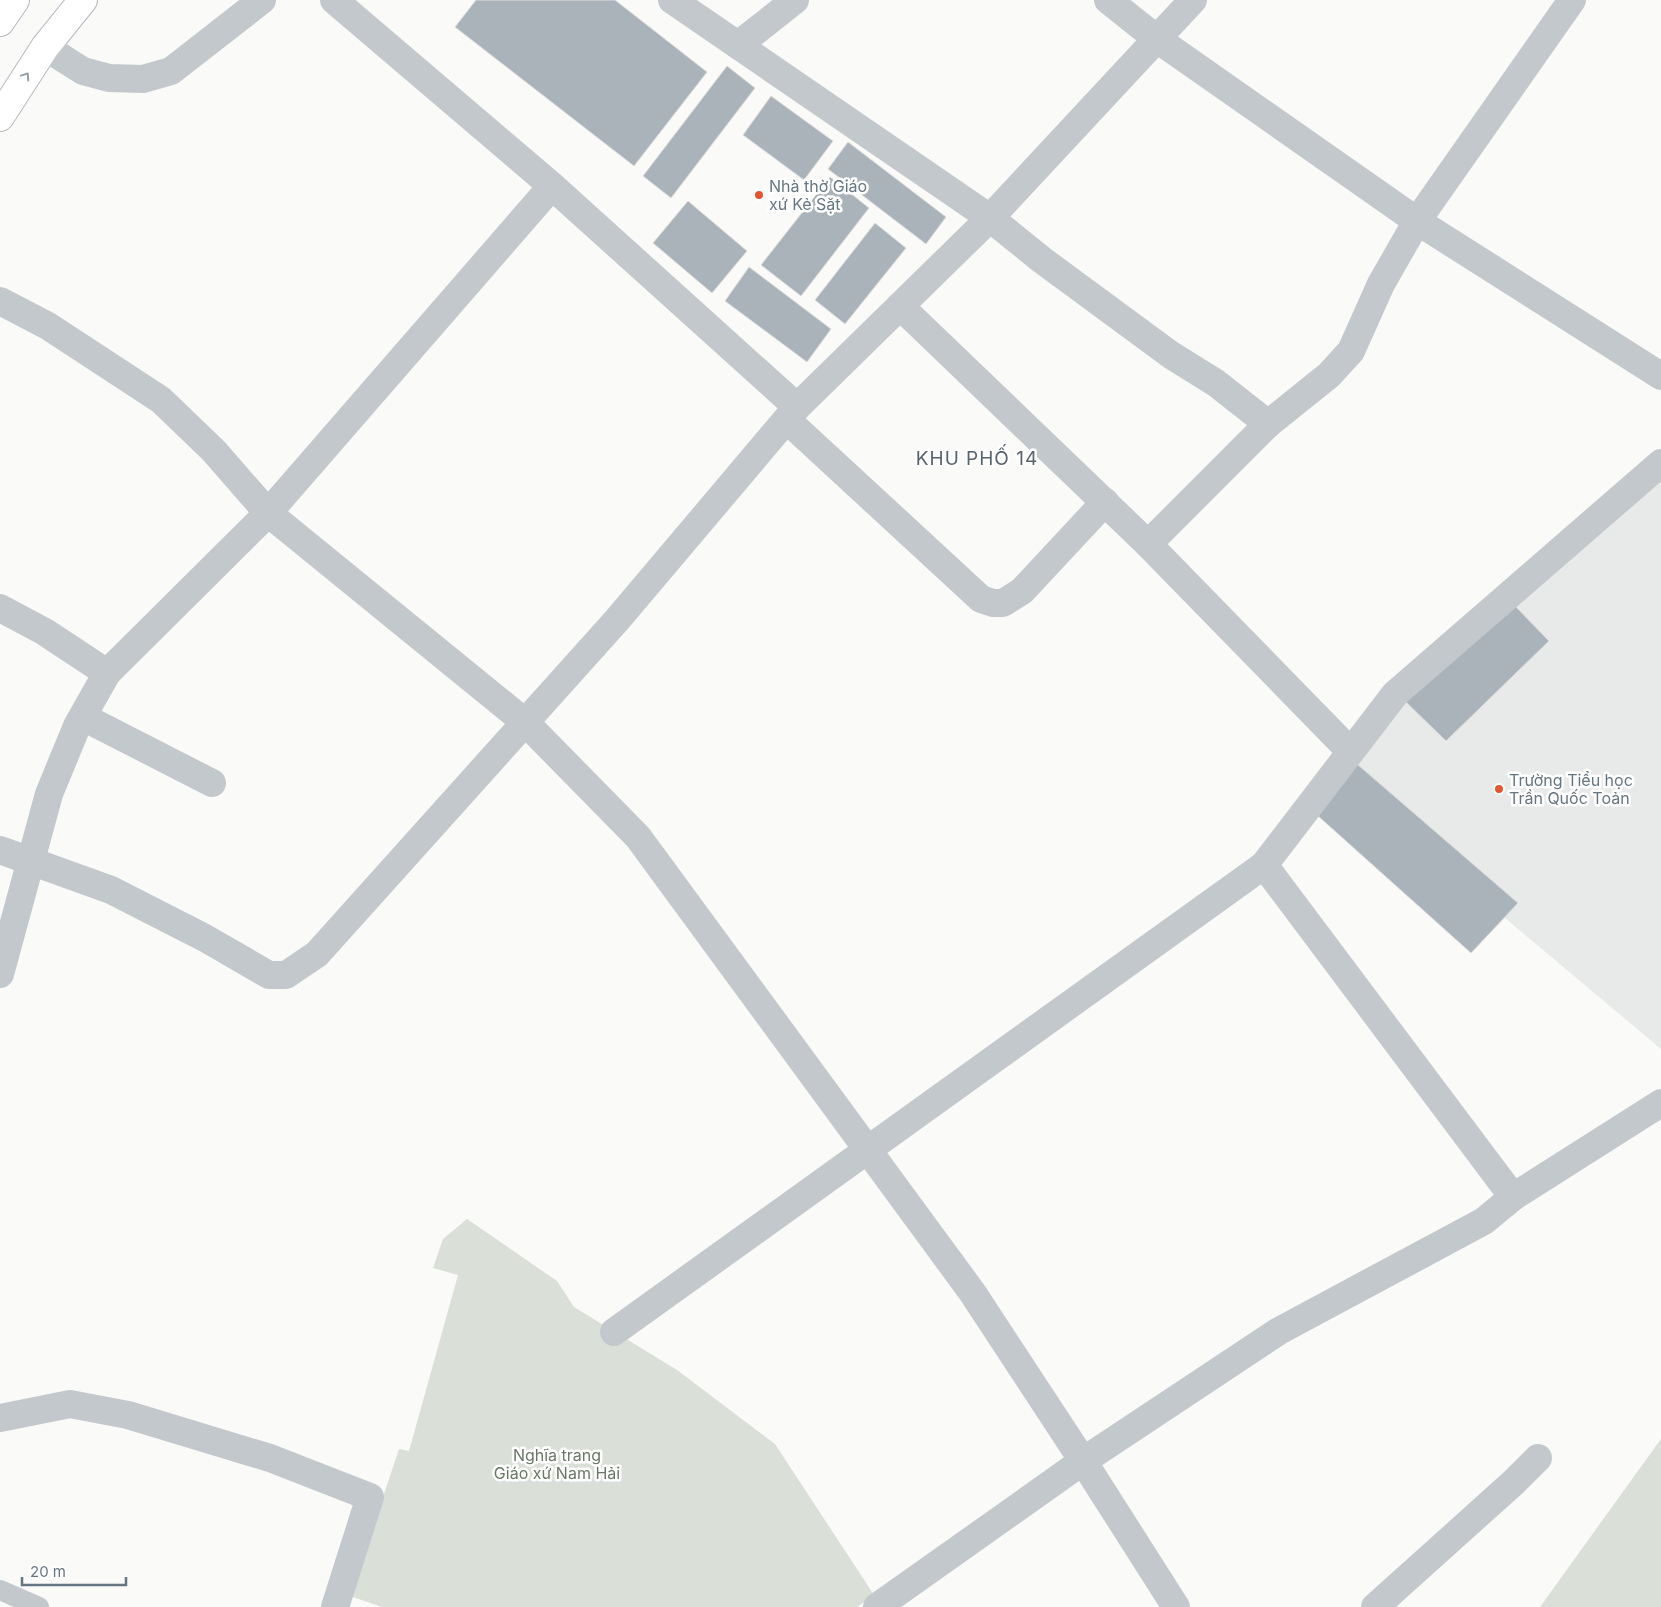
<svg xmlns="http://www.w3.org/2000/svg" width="1661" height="1607" font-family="Inter,sans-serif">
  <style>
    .built { fill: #e8e9e9 }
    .green { fill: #dadfd7 }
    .building { fill: #aab3b9; stroke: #dcdcda }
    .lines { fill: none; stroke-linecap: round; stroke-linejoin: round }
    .primary-casing { stroke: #b5babe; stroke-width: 30 }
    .lane { stroke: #c3c8cc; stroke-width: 20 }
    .street { stroke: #c3c8cc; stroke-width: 28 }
    .primary { stroke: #fff; stroke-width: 28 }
    .oneway { stroke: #939fa8 }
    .poi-dot { fill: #e4572e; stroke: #fff; stroke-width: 2 }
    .labels { text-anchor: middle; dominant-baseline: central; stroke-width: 5; stroke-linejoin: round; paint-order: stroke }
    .poi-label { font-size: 16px; fill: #657683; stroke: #fff; text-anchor: start }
    .park-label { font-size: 16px; fill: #687a64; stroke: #fff }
    .quarter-label { font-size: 19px; letter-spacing: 1px; fill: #57646e; stroke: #fff }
  </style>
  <rect width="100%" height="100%" fill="#fafaf8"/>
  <path class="built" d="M1661,479v570l-156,-131 -34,35 -153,-138 87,-114z"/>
  <g class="green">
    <path d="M467,1219l90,62 17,26 103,63 98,74 99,151 -17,12h-475l-32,-11 49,-147 10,2 49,-176 -25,-7 10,-29z"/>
    <path d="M1661,1439v168h-121z"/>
  </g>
  <g class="building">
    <path d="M476,0h139l92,72 -73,94 -179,-139z"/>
    <path d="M727,66l28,22 -84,110 -28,-22z"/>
    <path d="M771,96l62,45 -29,39 -61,-45z"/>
    <path d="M848,142l98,75 -20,27 -98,-75z"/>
    <path d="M830,177l39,31 -68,88 -40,-31z"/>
    <path d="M688,201l59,50 -35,42 -59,-50z"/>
    <path d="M875,223l31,25 -61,76 -30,-24z"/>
    <path d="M749,267l82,62 -24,33 -82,-61z"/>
    <path d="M1515,606l34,35 -103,100 -41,-40z"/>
    <path d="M1357,764l161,139 -47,50 -154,-138z"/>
  </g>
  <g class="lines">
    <defs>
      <g id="primary">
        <path d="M0,22l15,-22"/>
        <path d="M0,117l45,-70 38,-47"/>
      </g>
    </defs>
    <use href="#primary" class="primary-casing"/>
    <path class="lane" d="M0,1590l39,17"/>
    <g class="street">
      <path d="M334,0l218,186 245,221"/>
      <path d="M672,0l318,218 52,42 129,95 45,28 52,41"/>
      <path d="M1108,0l49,39 260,182 244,155"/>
      <path d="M738,45l57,-45"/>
      <path d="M45,47l38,24 26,7 34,1 28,-8 91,-71"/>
      <path d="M0,301l48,25 113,74 53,51 54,62 258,210 112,114 334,455 111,169 93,146"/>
      <path d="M900,306l248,238 202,207"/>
      <path d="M787,420l194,179 12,4h10l19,-12 83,-89"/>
      <path d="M1148,544l120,-120 61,-49 22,-24 30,-67 36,-63 155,-221"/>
      <path d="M0,608l45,24 62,41"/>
      <path d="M83,717l129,66"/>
      <path d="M0,850l111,40 94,48 64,37h17l31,-21 300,-334 180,-213 193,-189 203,-218"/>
      <path d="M1264,865l249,332"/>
      <path d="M0,974l49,-180 28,-68 30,-53 161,-160 284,-327"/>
      <path d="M614,1332l650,-467 131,-171 266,-231"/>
      <path d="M0,1418l70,-14 58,11 142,43 100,39 -35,110"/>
      <path d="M877,1607l206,-146 196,-130 205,-110 29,-24 148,-94"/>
      <path d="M1375,1607l139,-125 24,-24"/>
    </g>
    <use href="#primary" class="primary"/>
  </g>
  <defs><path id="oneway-chevron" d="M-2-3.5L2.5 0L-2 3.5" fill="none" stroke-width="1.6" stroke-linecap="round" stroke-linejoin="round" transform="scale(1.25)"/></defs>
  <use class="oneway" href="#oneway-chevron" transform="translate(26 76) rotate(-56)"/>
  <g class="poi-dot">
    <circle cx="759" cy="195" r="5"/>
    <circle cx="1499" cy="789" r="5"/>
  </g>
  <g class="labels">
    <g class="poi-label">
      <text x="769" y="186">Nhà thờ Giáo<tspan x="769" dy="18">xứ Kẻ Sặt</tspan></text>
      <text x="1509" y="780">Trường Tiểu học<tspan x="1509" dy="18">Trần Quốc Toản</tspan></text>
    </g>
    <g class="park-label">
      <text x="557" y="1455">Nghĩa trang<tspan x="557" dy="18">Giáo xứ Nam Hải</tspan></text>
    </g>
    <g class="quarter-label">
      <text x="977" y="458">KHU PHỐ 14</text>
    </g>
  </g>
  <path d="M22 1577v8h104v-8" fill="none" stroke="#657683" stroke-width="2.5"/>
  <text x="30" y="1577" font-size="15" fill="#657683" stroke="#ffffff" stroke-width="4" paint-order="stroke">20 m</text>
</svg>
